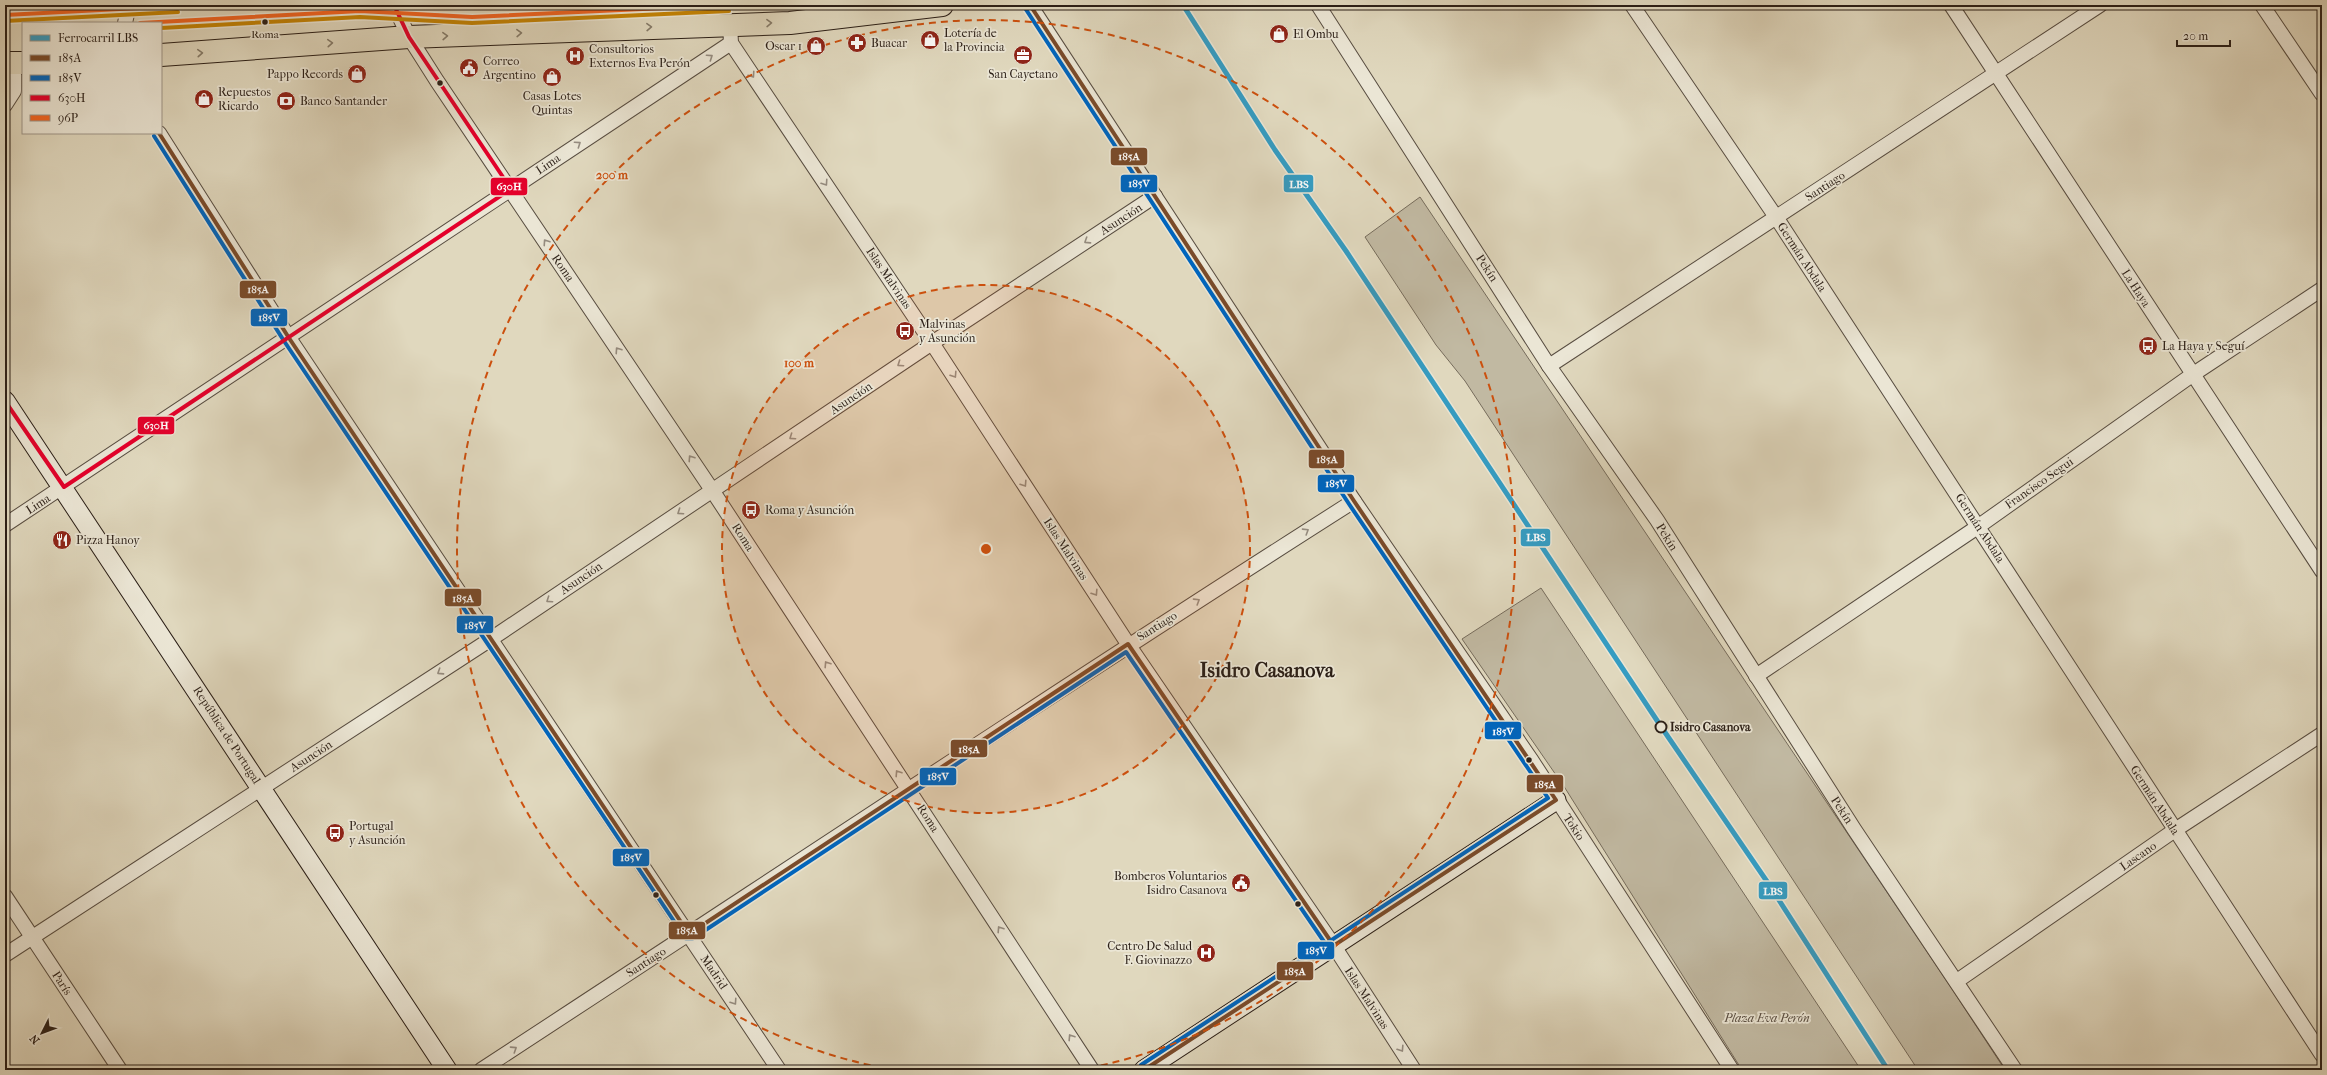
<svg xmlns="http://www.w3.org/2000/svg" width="2327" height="1075" font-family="'IM FELL French Canon',serif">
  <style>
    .green { fill: #c1b9a2; stroke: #766c5c }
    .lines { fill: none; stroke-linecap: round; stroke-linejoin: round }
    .street-casing { stroke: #584d41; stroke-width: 16 }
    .secondary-casing { stroke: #2b1f17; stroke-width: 21 }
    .highway-casing { stroke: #2b1f17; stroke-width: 24 }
    .street { stroke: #ebe6d5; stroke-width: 14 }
    .secondary { stroke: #ebe6d5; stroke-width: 19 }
    .highway { stroke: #e0d8be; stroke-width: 22 }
    .bus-1-casing { stroke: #ebe6d5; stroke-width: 7 }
    .bus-2-casing { stroke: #ebe6d5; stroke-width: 7 }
    .bus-3-casing { stroke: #ebe6d5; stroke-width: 7 }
    .bus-4-casing { stroke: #ebe6d5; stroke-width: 7 }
    .bus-5-casing { stroke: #ebe6d5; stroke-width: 7 }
    .bus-1 { stroke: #7a4b2a; stroke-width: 4 }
    .bus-2 { stroke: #0065bd; stroke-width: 4 }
    .bus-3 { stroke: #e4002b; stroke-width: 4 }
    .bus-4 { stroke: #f26522; stroke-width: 4 }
    .bus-5 { stroke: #c48406; stroke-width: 4 }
    .rail-1-casing { stroke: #ebe6d5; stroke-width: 8 }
    .rail-1 { stroke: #359cc2; stroke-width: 5 }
    .oneway { stroke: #867c6a }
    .oneway2 { stroke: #958c80 }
    .ring { fill: none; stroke: #cc500e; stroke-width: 2; stroke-dasharray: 7 5 }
    .bus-dot { fill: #2b1f17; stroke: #ebe6d5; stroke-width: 1.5 }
    .stop-dot { fill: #ebe6d5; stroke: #2b1f17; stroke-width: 2 }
    .labels { text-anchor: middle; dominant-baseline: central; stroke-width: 3.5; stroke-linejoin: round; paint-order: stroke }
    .bus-label { font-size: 11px; fill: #2b1f17; stroke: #ebe6d5 }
    .poi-label { font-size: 12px; fill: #2b1f17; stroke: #ebe6d5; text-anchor: start }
    .street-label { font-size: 12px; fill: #2b1f17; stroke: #ebe6d5 }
    .stop-label { font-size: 12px; font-weight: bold; fill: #2b1f17; stroke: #ebe6d5; text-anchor: start }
    .park-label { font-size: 12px; font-style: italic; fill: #584d41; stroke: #ebe6d5 }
    .town-label { font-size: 20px; font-weight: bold; fill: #2b1f17; stroke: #ebe6d5 }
    .centre { fill: #cc500e; stroke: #ebe6d5; stroke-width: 2 }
    .ring-label { font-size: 12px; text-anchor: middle; font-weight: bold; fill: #cc500e; stroke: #ebe6d5; stroke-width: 3.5; stroke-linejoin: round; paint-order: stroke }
    .line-badge { stroke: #ebe6d5; stroke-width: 1.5 }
    .badge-label { font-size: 11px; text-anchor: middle; font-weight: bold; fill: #fff }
  </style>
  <rect width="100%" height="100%" fill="#e0d8be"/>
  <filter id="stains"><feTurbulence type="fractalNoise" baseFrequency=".005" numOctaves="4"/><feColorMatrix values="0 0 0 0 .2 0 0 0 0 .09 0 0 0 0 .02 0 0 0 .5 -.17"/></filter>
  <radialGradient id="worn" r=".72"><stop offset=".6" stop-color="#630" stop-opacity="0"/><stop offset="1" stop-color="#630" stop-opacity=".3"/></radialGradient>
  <g class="green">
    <path d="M1420,197l532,792 53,81h-87l-453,-689 -29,-36 -71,-108z"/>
    <path d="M1541,588l320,482h-119l-177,-282 -103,-149z"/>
  </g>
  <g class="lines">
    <defs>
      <g id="street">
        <path d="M394,5l15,32 28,44 275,409 380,580"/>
        <path d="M1030,5l324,496 178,260 200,309"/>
        <path d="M1318,5l231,361 108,154 197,309 161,241"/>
        <path d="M1632,5l144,212 546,838"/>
        <path d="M1951,5l371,566"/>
        <path d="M2262,5l60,89"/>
        <path d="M125,23l4,-18"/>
        <path d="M730,24l1,19 201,300 196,301 206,302 80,124"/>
        <path d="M5,105l9,-14v-28"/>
        <path d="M159,133l130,205 490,732"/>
        <path d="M1549,366l551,-361"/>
        <path d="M5,525l726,-482"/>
        <path d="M1756,676l223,-150 213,-151 130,-86"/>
        <path d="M5,896l115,174"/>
        <path d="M5,955l486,-316 441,-296 223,-147"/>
        <path d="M1957,981l218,-151 147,-96"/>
        <path d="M481,1070c291,-190 580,-383 873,-569"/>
      </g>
      <g id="secondary">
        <path d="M5,401l442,669"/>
        <path d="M1144,1070l412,-270"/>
      </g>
      <g id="highway">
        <path d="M161,55l248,-18 381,-14 152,-18"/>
        <path d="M5,63h18"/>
      </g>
    </defs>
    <use href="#street" class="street-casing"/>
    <use href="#secondary" class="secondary-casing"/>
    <use href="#highway" class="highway-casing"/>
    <use href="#street" class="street"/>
    <use href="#secondary" class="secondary"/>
    <use href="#highway" class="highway"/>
    <defs>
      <g id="bus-1">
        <path d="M1030,5l324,496 202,299 -412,270"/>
        <path d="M159,133l130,205 400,596 439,-290 206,302"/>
      </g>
      <g id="bus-2">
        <path d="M1025,8l324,496 199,294 -407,267"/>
        <path d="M154,136l130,205 402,598h6l434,-287 203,297"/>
      </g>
      <path id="bus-3" d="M5,401l59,86 447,-298 -102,-152 -15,-32"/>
      <g id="bus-4">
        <path d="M5,15l173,-9"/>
        <path d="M140,23l220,-12 112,6 257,-12"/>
      </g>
      <g id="bus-5">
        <path d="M5,21l173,-9"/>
        <path d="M161,28l199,-11 112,6 257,-12"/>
      </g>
    </defs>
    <use href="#bus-1" class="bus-1-casing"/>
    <use href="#bus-2" class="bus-2-casing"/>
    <use href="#bus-3" class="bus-3-casing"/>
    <use href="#bus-4" class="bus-4-casing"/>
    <use href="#bus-5" class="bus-5-casing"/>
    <use href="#bus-1" class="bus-1"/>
    <use href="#bus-2" class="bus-2"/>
    <use href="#bus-3" class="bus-3"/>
    <use href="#bus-4" class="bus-4"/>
    <use href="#bus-5" class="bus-5"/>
    <defs>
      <path id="rail-1" d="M1183,5l92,145 71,101 316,477 106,155 120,187"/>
    </defs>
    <use href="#rail-1" class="rail-1-casing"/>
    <use href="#rail-1" class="rail-1"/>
  </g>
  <defs><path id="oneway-chevron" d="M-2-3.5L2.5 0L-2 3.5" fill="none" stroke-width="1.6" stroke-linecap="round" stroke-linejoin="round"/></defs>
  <g class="oneway">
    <use href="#oneway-chevron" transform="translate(769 23) rotate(-1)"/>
    <use href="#oneway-chevron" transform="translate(649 27) rotate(-2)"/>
    <use href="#oneway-chevron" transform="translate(519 33) rotate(-2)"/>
    <use href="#oneway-chevron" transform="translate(445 36) rotate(-2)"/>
    <use href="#oneway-chevron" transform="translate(330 43) rotate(-4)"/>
    <use href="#oneway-chevron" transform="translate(200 53) rotate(-4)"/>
  </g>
  <g class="oneway2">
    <use href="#oneway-chevron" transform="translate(710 57) rotate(-34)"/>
    <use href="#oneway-chevron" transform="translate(752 75) rotate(56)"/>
    <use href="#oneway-chevron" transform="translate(578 144) rotate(-34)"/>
    <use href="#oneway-chevron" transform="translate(825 183) rotate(56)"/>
    <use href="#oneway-chevron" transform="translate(1087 241) rotate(147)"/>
    <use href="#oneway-chevron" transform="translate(546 242) rotate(-124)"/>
    <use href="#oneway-chevron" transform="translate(618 350) rotate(-124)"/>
    <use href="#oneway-chevron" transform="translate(900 364) rotate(146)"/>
    <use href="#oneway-chevron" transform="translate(954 375) rotate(57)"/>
    <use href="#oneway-chevron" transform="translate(792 437) rotate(146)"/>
    <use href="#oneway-chevron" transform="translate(691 458) rotate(-124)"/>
    <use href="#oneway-chevron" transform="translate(1024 484) rotate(57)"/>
    <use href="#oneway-chevron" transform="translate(680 512) rotate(146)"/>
    <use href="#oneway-chevron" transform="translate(1306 531) rotate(-32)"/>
    <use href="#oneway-chevron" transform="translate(1095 593) rotate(57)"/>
    <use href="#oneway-chevron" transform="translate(549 600) rotate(146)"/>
    <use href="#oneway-chevron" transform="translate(1197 601) rotate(-32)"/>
    <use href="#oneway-chevron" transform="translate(827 664) rotate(-123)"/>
    <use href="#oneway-chevron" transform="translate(440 672) rotate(147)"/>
    <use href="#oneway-chevron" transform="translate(898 773) rotate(-123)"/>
    <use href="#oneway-chevron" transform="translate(1000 929) rotate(-123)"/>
    <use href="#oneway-chevron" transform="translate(734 1002) rotate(56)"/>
    <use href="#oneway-chevron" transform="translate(1071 1037) rotate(-123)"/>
    <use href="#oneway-chevron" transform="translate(514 1049) rotate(-33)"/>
    <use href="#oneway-chevron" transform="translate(1401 1049) rotate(57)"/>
  </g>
  <circle cx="986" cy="549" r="264" fill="#cc500e" fill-opacity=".12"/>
  <g class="ring">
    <circle cx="986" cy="549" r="264"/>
    <path d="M894 1070A529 529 0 1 1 1078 1070"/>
  </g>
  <defs>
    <symbol id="shop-disc" viewBox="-11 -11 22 22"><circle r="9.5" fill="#8f2418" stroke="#ebe6d5"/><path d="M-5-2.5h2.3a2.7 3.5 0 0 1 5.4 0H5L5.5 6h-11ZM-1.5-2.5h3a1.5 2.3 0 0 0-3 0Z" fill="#fff"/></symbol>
    <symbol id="pharmacy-disc" viewBox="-11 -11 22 22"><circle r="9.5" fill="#8f2418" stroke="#ebe6d5"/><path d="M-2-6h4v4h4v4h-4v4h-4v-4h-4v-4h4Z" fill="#fff"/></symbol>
    <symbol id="office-disc" viewBox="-11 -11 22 22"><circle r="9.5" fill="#8f2418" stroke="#ebe6d5"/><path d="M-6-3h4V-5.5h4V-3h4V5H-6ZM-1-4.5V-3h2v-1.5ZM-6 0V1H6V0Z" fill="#fff"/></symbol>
    <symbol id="hospital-disc" viewBox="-11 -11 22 22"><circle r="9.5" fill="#8f2418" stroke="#ebe6d5"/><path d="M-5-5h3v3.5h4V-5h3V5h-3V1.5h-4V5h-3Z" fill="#fff"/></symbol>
    <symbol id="civic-disc" viewBox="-11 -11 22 22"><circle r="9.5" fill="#8f2418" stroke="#ebe6d5"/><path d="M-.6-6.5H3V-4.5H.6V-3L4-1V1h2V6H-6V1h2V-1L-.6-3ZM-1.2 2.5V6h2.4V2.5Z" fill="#fff"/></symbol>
    <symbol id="bank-disc" viewBox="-11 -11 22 22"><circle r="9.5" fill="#8f2418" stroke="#ebe6d5"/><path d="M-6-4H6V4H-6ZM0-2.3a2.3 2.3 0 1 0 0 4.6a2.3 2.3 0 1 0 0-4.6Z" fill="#fff"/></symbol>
    <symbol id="bus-disc" viewBox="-11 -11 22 22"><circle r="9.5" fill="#8f2418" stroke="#ebe6d5"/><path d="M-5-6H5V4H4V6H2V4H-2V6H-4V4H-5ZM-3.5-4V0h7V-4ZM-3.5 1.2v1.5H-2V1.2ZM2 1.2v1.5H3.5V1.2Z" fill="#fff"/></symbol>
    <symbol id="restaurant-disc" viewBox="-11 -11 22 22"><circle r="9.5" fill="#8f2418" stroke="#ebe6d5"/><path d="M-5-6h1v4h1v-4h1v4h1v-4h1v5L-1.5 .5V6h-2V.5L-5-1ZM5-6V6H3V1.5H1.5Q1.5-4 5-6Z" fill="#fff"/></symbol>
  </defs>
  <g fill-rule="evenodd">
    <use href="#shop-disc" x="1268" y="23" width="22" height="22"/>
    <use href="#shop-disc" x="919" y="29" width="22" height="22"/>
    <use href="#pharmacy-disc" x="846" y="32" width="22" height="22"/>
    <use href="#shop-disc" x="805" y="35" width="22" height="22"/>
    <use href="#office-disc" x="1012" y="44" width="22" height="22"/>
    <use href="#hospital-disc" x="564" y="45" width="22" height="22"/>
    <use href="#civic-disc" x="458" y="57" width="22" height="22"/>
    <use href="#shop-disc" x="346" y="63" width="22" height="22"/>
    <use href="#shop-disc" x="541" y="66" width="22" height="22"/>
    <use href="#shop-disc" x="193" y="88" width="22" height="22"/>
    <use href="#bank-disc" x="275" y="90" width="22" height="22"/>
    <use href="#bus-disc" x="894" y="320" width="22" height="22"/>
    <use href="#bus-disc" x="2137" y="335" width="22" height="22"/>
    <use href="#bus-disc" x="740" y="499" width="22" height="22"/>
    <use href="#restaurant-disc" x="51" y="529" width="22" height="22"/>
    <use href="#bus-disc" x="324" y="822" width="22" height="22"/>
    <use href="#civic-disc" x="1230" y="872" width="22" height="22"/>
    <use href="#hospital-disc" x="1195" y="942" width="22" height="22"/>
  </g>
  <g class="bus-dot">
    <circle cx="265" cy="22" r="3.5"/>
    <circle cx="440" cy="83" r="3.5"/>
    <circle cx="1529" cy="760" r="3.5"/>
    <circle cx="656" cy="895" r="3.5"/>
    <circle cx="1298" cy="904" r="3.5"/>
  </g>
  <circle class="stop-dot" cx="1661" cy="727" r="5.5"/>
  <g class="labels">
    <g class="bus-label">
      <text x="265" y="34">Roma</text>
    </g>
    <g class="poi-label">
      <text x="944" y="33">Lotería de<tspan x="944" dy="14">la Provincia</tspan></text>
      <text x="1293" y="34">El Ombu</text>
      <text x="871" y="43">Buacar</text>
      <text x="802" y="46" text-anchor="end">Oscar 1</text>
      <text x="589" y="49">Consultorios<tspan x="589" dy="14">Externos Eva Perón</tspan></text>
      <text x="483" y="61">Correo<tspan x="483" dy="14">Argentino</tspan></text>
      <text x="343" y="74" text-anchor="end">Pappo Records</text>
      <text x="1023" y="74" text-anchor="middle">San Cayetano</text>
      <text x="218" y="92">Repuestos<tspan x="218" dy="14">Ricardo</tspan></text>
      <text x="552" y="96" text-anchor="middle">Casas Lotes<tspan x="552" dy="14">Quintas</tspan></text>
      <text x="300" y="101">Banco Santander</text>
      <text x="919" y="324">Malvinas<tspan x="919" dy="14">y Asunción</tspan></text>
      <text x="2162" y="346">La Haya y Seguí</text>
      <text x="765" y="510">Roma y Asunción</text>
      <text x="76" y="540">Pizza Hanoy</text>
      <text x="349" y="826">Portugal<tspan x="349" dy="14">y Asunción</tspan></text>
      <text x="1227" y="876" text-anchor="end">Bomberos Voluntarios<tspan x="1227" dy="14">Isidro Casanova</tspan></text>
      <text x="1192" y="946" text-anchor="end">Centro De Salud<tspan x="1192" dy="14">F. Giovinazzo</tspan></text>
    </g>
    <g class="street-label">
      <text transform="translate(548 164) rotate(-34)">Lima</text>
      <text transform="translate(1825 186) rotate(-33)">Santiago</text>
      <text transform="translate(1121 219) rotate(-33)">Asunción</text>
      <text transform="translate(1802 257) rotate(57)">Germán Abdala</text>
      <text transform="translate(563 268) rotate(56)">Roma</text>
      <text transform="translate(1487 268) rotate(57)">Pekín</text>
      <text transform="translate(889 278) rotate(56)">Islas Malvinas</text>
      <text transform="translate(2136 288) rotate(57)">La Haya</text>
      <text transform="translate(851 398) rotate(-34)">Asunción</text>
      <text transform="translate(2039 483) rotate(-35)">Francisco Segui</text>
      <text transform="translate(38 504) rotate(-33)">Lima</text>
      <text transform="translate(1980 528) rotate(57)">Germán Abdala</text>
      <text transform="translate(743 537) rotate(57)">Roma</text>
      <text transform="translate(1667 537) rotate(58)">Pekín</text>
      <text transform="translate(1066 549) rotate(57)">Islas Malvinas</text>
      <text transform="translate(581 578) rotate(-34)">Asunción</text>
      <text transform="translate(1157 626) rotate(-32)">Santiago</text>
      <text transform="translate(227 735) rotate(57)">República de Portugal</text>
      <text transform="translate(311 756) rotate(-33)">Asunción</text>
      <text transform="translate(2155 800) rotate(57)">Germán Abdala</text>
      <text transform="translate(1842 810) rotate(57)">Pekín</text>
      <text transform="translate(928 818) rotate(57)">Roma</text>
      <text transform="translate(1574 827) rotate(57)">Tokio</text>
      <text transform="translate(2138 856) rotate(-35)">Lascano</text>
      <text transform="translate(646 962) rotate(-33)">Santiago</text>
      <text transform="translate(714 972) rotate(56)">Madrid</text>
      <text transform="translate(62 983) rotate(57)">París</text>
      <text transform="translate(1367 998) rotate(57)">Islas Malvinas</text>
    </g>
    <g class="stop-label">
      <text x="1670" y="727">Isidro Casanova</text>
    </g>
    <g class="park-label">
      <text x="1767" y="1018">Plaza Eva Perón</text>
    </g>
    <g class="town-label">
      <text x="1267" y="670">Isidro Casanova</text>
    </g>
  </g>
  <circle cx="986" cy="549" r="6" class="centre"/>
  <g class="ring-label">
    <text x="612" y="179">200 m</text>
    <text x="799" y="367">100 m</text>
  </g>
  <g class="line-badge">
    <rect x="1110" y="147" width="38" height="19" rx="4" fill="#7a4b2a"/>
    <rect x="1120" y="174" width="38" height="19" rx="4" fill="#0065bd"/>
    <rect x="1283" y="174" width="31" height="19" rx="4" fill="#359cc2"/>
    <rect x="490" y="177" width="38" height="19" rx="4" fill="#e4002b"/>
    <rect x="239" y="280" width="38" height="19" rx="4" fill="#7a4b2a"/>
    <rect x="250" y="308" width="38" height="19" rx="4" fill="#0065bd"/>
    <rect x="137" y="416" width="38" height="19" rx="4" fill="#e4002b"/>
    <rect x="1308" y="449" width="37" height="20" rx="4" fill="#7a4b2a"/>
    <rect x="1317" y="474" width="38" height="19" rx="4" fill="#0065bd"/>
    <rect x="1520" y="528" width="31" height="19" rx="4" fill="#359cc2"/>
    <rect x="444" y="588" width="38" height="19" rx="4" fill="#7a4b2a"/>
    <rect x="456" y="615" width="38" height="19" rx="4" fill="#0065bd"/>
    <rect x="1484" y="721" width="38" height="19" rx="4" fill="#0065bd"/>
    <rect x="950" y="739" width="38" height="19" rx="4" fill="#7a4b2a"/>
    <rect x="919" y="767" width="38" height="19" rx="4" fill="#0065bd"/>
    <rect x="1526" y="774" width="38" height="19" rx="4" fill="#7a4b2a"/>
    <rect x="612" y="848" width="38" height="19" rx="4" fill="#0065bd"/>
    <rect x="1758" y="881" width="30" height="19" rx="4" fill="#359cc2"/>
    <rect x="668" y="921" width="38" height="19" rx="4" fill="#7a4b2a"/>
    <rect x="1297" y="941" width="38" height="19" rx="4" fill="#0065bd"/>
    <rect x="1276" y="961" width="38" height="20" rx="4" fill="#7a4b2a"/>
  </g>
  <g class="badge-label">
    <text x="1129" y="160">185A</text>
    <text x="1139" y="187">185V</text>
    <text x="1299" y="188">LBS</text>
    <text x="509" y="190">630H</text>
    <text x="258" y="293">185A</text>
    <text x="269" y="321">185V</text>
    <text x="156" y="429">630H</text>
    <text x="1327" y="463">185A</text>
    <text x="1336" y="487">185V</text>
    <text x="1536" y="541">LBS</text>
    <text x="463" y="602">185A</text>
    <text x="475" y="629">185V</text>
    <text x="1503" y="735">185V</text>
    <text x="969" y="753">185A</text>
    <text x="938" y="780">185V</text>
    <text x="1545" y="788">185A</text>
    <text x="631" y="861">185V</text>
    <text x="1773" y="895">LBS</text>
    <text x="687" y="934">185A</text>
    <text x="1316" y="954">185V</text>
    <text x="1295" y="975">185A</text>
  </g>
  <rect width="2327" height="1075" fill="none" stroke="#e0d8be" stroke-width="20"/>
  <rect x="6" y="6" width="2315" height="1063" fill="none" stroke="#2b1f17" stroke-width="2"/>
  <rect x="10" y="10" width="2307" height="1055" fill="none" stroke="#2b1f17"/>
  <rect x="22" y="22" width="140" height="112" fill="#ebe6d5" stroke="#9e9689"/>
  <rect x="30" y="35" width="20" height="6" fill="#359cc2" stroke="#9e9689"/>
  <text x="58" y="42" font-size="12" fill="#2b1f17">Ferrocarril LBS</text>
  <rect x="30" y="55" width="20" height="6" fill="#7a4b2a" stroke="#9e9689"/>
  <text x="58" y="62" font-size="12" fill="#2b1f17">185A</text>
  <rect x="30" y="75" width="20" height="6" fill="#0065bd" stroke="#9e9689"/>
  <text x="58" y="82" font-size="12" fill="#2b1f17">185V</text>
  <rect x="30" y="95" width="20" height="6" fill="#e4002b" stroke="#9e9689"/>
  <text x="58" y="102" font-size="12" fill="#2b1f17">630H</text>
  <rect x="30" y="115" width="20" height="6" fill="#f26522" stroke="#9e9689"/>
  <text x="58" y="122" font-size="12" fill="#2b1f17">96P</text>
  <g transform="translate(42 1033) rotate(228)" stroke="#ebe6d5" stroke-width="3" paint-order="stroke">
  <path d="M0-3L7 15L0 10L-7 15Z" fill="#2b1f17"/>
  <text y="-6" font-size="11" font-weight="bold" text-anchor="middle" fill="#2b1f17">N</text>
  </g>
  <path d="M2177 40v6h53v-6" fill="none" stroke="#2b1f17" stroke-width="2"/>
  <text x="2183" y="40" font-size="12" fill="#2b1f17" stroke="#ebe6d5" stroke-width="3" paint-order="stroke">20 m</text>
  <rect width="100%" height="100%" filter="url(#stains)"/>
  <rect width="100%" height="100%" fill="url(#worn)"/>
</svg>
